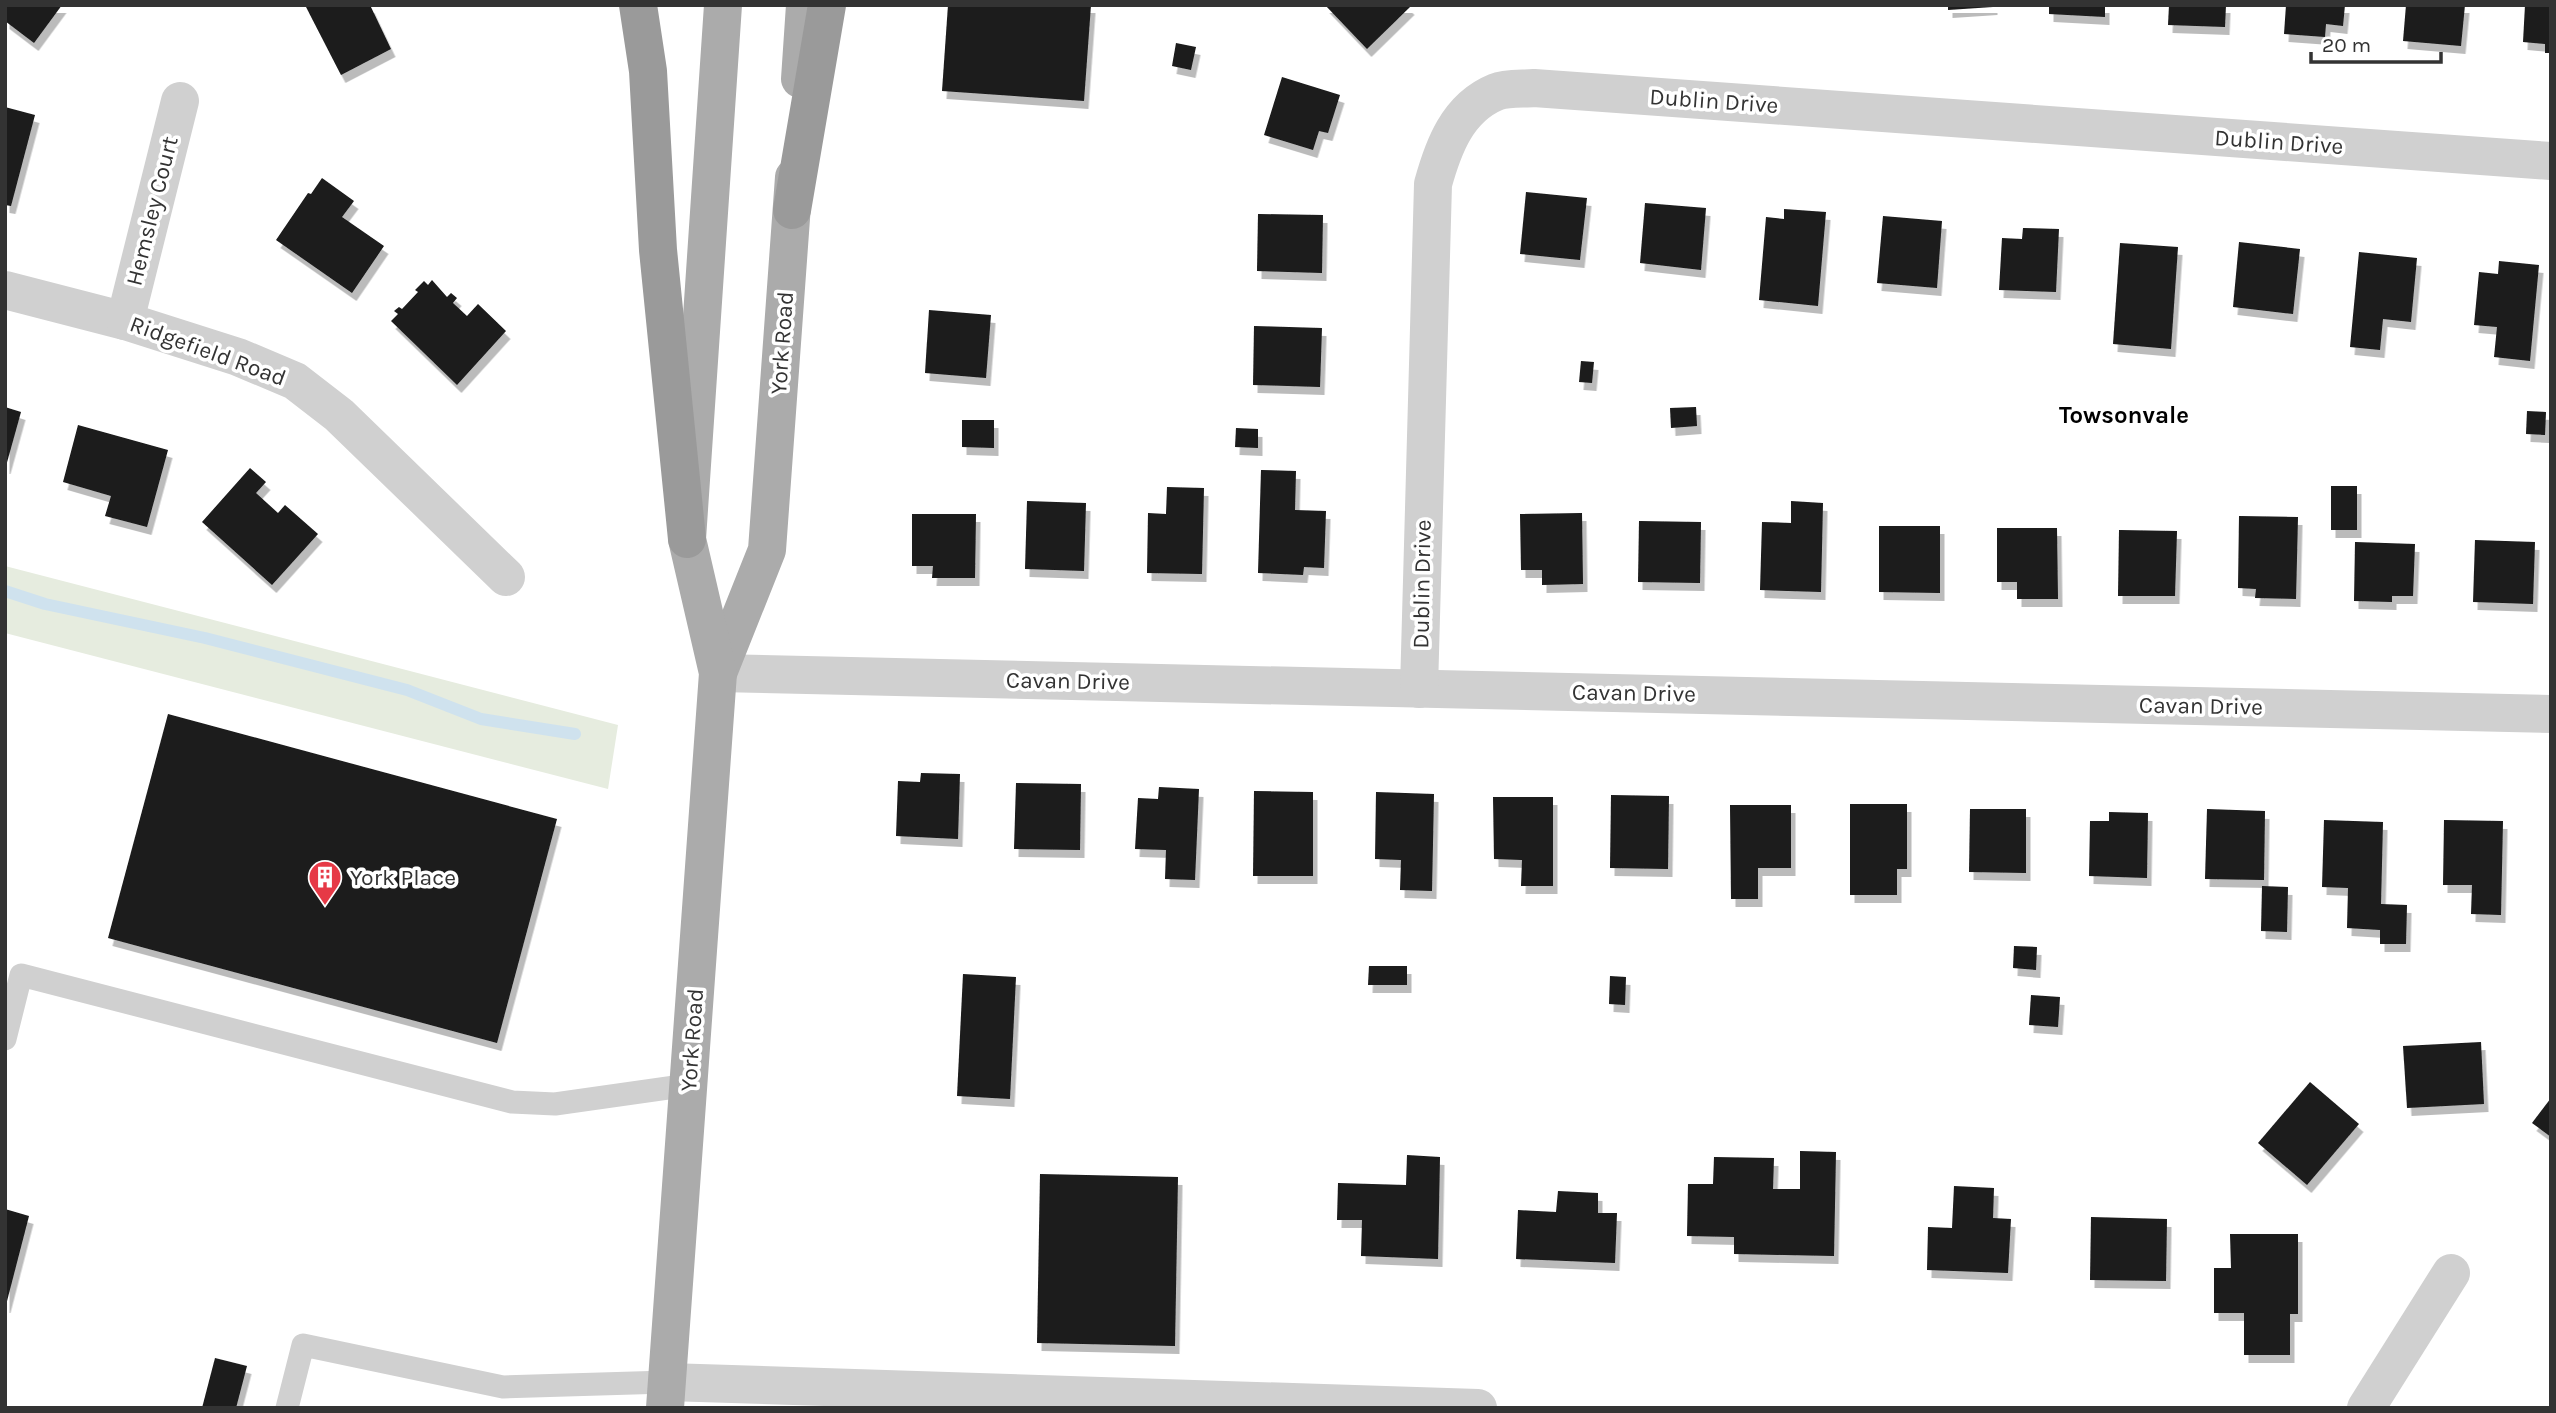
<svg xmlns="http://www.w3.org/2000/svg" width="2556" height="1413" font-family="Karla,sans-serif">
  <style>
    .green { fill: #e6ecdf }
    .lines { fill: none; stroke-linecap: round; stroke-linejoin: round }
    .stream { stroke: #cfe2ee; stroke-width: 12 }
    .building { fill: #1a1a1a; filter: url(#shadow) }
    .service { stroke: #d0d0d0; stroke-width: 23 }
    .minor { stroke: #d0d0d0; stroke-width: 38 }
    .primary { stroke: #ababab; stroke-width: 38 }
    .motorway { stroke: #9a9a9a; stroke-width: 38 }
    .labels { text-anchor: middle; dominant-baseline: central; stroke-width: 7; stroke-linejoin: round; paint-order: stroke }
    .street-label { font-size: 23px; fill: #333; stroke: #fff }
    .poi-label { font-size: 23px; fill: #333; stroke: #fff; text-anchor: start }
    .neighbourhood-label { font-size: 24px; font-weight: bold; fill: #000; stroke: #fff }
  </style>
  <defs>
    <filter id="shadow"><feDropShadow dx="4.5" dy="8" stdDeviation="0" flood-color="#0004"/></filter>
  </defs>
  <rect width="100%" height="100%" fill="#fff"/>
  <path class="green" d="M5,566l613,159 -10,64 -603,-156z"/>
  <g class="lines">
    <path class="stream" d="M5,591l40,13 160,34 202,52 74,29 94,15"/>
  </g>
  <g class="building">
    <path d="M5,5h57l-28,38 -29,-22z"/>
    <path d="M305,5h65l21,44 -50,26z"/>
    <path d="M948,5h143l-7,96 -142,-10z"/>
    <path d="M1325,5h83l2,2 -43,42z"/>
    <path d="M1948,5h45v2l-45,3z"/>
    <path d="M2049,5h56v12l-56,-3z"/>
    <path d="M2169,5h57l-1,22 -57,-2z"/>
    <path d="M2286,5h59l-2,21 -17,-2 -1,13 -41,-3z"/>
    <path d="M2406,5h59l-4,41 -58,-5z"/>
    <path d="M2525,5h26v48h-6v-9l-22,-2z"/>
    <path d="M1176,43l20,4 -5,23 -19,-4z"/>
    <path d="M1282,77l58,18 -12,38 -9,-2 -6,19 -49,-15z"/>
    <path d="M5,107l30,8 -24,91 -6,-1z"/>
    <path d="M322,178l32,23 -12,16 42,29 -32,47 -76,-53 32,-47 3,1z"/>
    <path d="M1526,192l61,6 -7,62 -60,-6z"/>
    <path d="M1645,203l61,5 -5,62 -61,-7z"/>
    <path d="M1784,209l42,3 -8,94 -59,-6 7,-83 18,2z"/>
    <path d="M1258,214l65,1 -1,58 -65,-2z"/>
    <path d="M1883,216l59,5 -5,67 -60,-5z"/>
    <path d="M2023,228l36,1 -3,63 -57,-2 3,-52 20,1z"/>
    <path d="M2239,242l61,7 -7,65 -60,-7z"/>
    <path d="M2120,243l58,4 -7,102 -58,-5z"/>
    <path d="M2359,252l58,6 -6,64 -28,-3 -3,31 -30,-3z"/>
    <path d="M2499,261l40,4 -9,96 -36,-4 3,-30 -23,-2 5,-53 19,2z"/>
    <path d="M432,280l15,17 4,-4 6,5 -4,5 14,13 11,-12 28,27 -49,54 -66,-64 7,-7 -4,-3 5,-4 3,2 16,-17 -3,-2 9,-9 4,4z"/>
    <path d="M929,310l62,5 -5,63 -61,-5z"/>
    <path d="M1254,326l68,2 -2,59 -67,-2z"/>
    <path d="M1581,361l13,1 -2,21 -13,-1z"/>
    <path d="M5,407l16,5 -15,54h-1z"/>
    <path d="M1696,407l1,19 -26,2 -1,-20z"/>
    <path d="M2527,411l19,1 -1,23 -19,-1z"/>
    <path d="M962,420h32v28l-32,-1z"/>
    <path d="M78,425l90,25 -21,77 -42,-11 6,-20 -48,-14z"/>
    <path d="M1236,428l22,1v19l-23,-1z"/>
    <path d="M250,468l16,14 -10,11 22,20 7,-8 33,29 -46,51 -70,-63z"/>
    <path d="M1261,470l35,1 -1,39 31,1 -2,57 -20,-1 -1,8 -45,-2z"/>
    <rect x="2331" y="486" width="26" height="44"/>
    <path d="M1167,487l37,1 -2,86 -55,-1 1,-60 18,1z"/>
    <path d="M1027,501l59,2 -2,68 -59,-2z"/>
    <path d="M1791,501l32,2 -2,89 -61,-2 2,-68 29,1z"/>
    <path d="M1582,513l1,71 -41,1v-15h-21l-1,-56z"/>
    <path d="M912,514h64l-1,64h-43l1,-12h-21z"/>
    <path d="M2239,516l59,1 -2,82 -41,-1 1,-9 -18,-1z"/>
    <path d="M1639,521l62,1 -1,61 -62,-1z"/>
    <path d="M1879,526h61v67l-61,-1z"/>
    <path d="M1997,528h60l1,71h-41v-17h-20z"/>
    <path d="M2119,530l58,1 -2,65h-57z"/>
    <path d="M2475,540l60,2 -2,62 -60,-2z"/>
    <path d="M2355,542l60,2 -2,52h-21v6l-38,-1z"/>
    <path d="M168,714l389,105 -60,224 -389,-105z"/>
    <path d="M921,773l39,1 -2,65 -62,-3 2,-55 22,1z"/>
    <path d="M1016,783l65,1 -1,66 -66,-1z"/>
    <path d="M1159,787l40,2 -4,91 -30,-1 1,-29 -31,-1 3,-51 20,1z"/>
    <path d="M1254,791l59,1v84h-60z"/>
    <path d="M1376,792l58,2 -2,97 -32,-1 1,-30 -26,-1z"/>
    <path d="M1611,795l58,1 -1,73 -58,-1z"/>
    <path d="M1493,797h60v89h-32l1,-26 -28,-1z"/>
    <path d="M1850,804h57v65h-10v26h-47z"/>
    <path d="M1730,805h61v63h-33v31h-27z"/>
    <path d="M1970,809h56v64l-57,-1z"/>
    <path d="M2207,809l58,2 -1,69 -59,-1z"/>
    <path d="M2109,812l39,1 -1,65 -58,-2 1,-55h19z"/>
    <path d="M2324,820l59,2 -2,82 26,1 -1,39h-26v-14l-33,-2 1,-40 -26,-1z"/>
    <path d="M2444,820l59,1 -2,94 -30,-1 1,-29h-29z"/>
    <path d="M2262,886l26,1 -1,45 -26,-1z"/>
    <path d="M2014,946l23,1 -1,23 -23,-2z"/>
    <path d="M1369,966h38v19h-39z"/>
    <path d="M963,974l53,3 -6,122 -53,-3z"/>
    <path d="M1610,976l16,1 -1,28 -16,-1z"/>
    <path d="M2031,995l29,2 -2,30 -29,-2z"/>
    <path d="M2481,1042l3,62 -77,4 -4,-62z"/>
    <path d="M2310,1082l49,42 -52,61 -49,-42z"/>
    <path d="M2551,1098v39l-19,-14z"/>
    <path d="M1800,1151l36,1 -2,104 -100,-2v-17l-47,-1 1,-52h25l1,-27 60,1 -1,31h27z"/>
    <path d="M1407,1155l33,2 -2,102 -77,-3 1,-36h-25l1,-37 68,2z"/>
    <path d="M1040,1174l138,3 -3,169 -138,-3z"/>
    <path d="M1954,1186l40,2 -1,30 18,1 -3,54 -81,-3 1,-43 24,1z"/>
    <path d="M1558,1191l40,2v20h19l-2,50 -99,-4 2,-49 38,2z"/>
    <path d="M5,1209l24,7 -23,89h-1z"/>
    <path d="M2091,1217l76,2 -1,62 -76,-1z"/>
    <path d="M2230,1234h68v80h-8v41h-46v-42h-30v-45h17z"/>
    <path d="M215,1358l32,8 -11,42h-34z"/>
  </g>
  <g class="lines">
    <g class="service">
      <path d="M5,1039l16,-64 491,127 43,2 134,-19"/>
      <path d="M287,1408l16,-63 200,42 164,-5"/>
    </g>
    <g class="minor">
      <path d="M5,290l120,31 113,36 57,24 44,34 167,162"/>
      <path d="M125,321l55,-220"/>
      <path d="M718,673l1833,41"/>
      <path d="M1419,689l14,-505c10,-36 24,-76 63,-92 10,-4 26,-3 38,-4l1017,73"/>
      <path d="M667,1382l811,26"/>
      <path d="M2366,1408l85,-135"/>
    </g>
    <g class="primary">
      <path d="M800,79l5,-74"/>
      <path d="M718,673l49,-123 27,-373"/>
      <path d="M665,1408l53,-735 -31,-134 36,-534"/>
    </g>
    <g class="motorway">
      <path d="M638,5l10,66 10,179 29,289"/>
      <path d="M792,210l35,-205"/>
    </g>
  </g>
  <defs>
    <symbol id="building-pin" viewBox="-11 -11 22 30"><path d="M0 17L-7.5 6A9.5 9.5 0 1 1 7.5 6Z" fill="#e63946" stroke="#fff"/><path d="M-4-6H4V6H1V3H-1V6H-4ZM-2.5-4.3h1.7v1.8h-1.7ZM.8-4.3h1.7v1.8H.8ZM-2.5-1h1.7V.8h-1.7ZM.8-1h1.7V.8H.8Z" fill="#fff"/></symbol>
  </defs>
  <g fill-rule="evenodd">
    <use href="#building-pin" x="306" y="858" width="38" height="52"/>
  </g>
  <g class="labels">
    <g class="street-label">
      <text transform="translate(1714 101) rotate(4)">Dublin Drive</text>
      <text transform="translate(2279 142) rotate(4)">Dublin Drive</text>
      <text transform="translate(152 211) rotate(-76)">Hemsley Court</text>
      <text transform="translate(782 343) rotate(-86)">York Road</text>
      <text transform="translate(208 351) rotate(20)">Ridgefield Road</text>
      <text transform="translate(1422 584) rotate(-89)">Dublin Drive</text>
      <text transform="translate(1068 681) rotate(1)">Cavan Drive</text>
      <text transform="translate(1634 693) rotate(1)">Cavan Drive</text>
      <text transform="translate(2201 706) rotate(1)">Cavan Drive</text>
      <text transform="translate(692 1040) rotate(-86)">York Road</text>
    </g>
    <g class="poi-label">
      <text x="350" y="877">York Place</text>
    </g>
    <g class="neighbourhood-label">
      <text x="2124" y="415">Towsonvale</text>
    </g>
  </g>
  <rect width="2556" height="1413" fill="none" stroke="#333333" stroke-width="14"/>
  <path d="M2311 52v10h130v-10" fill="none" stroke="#333333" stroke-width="3.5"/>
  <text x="2322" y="52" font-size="21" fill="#333333" stroke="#ffffff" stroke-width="5" paint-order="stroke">20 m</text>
</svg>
